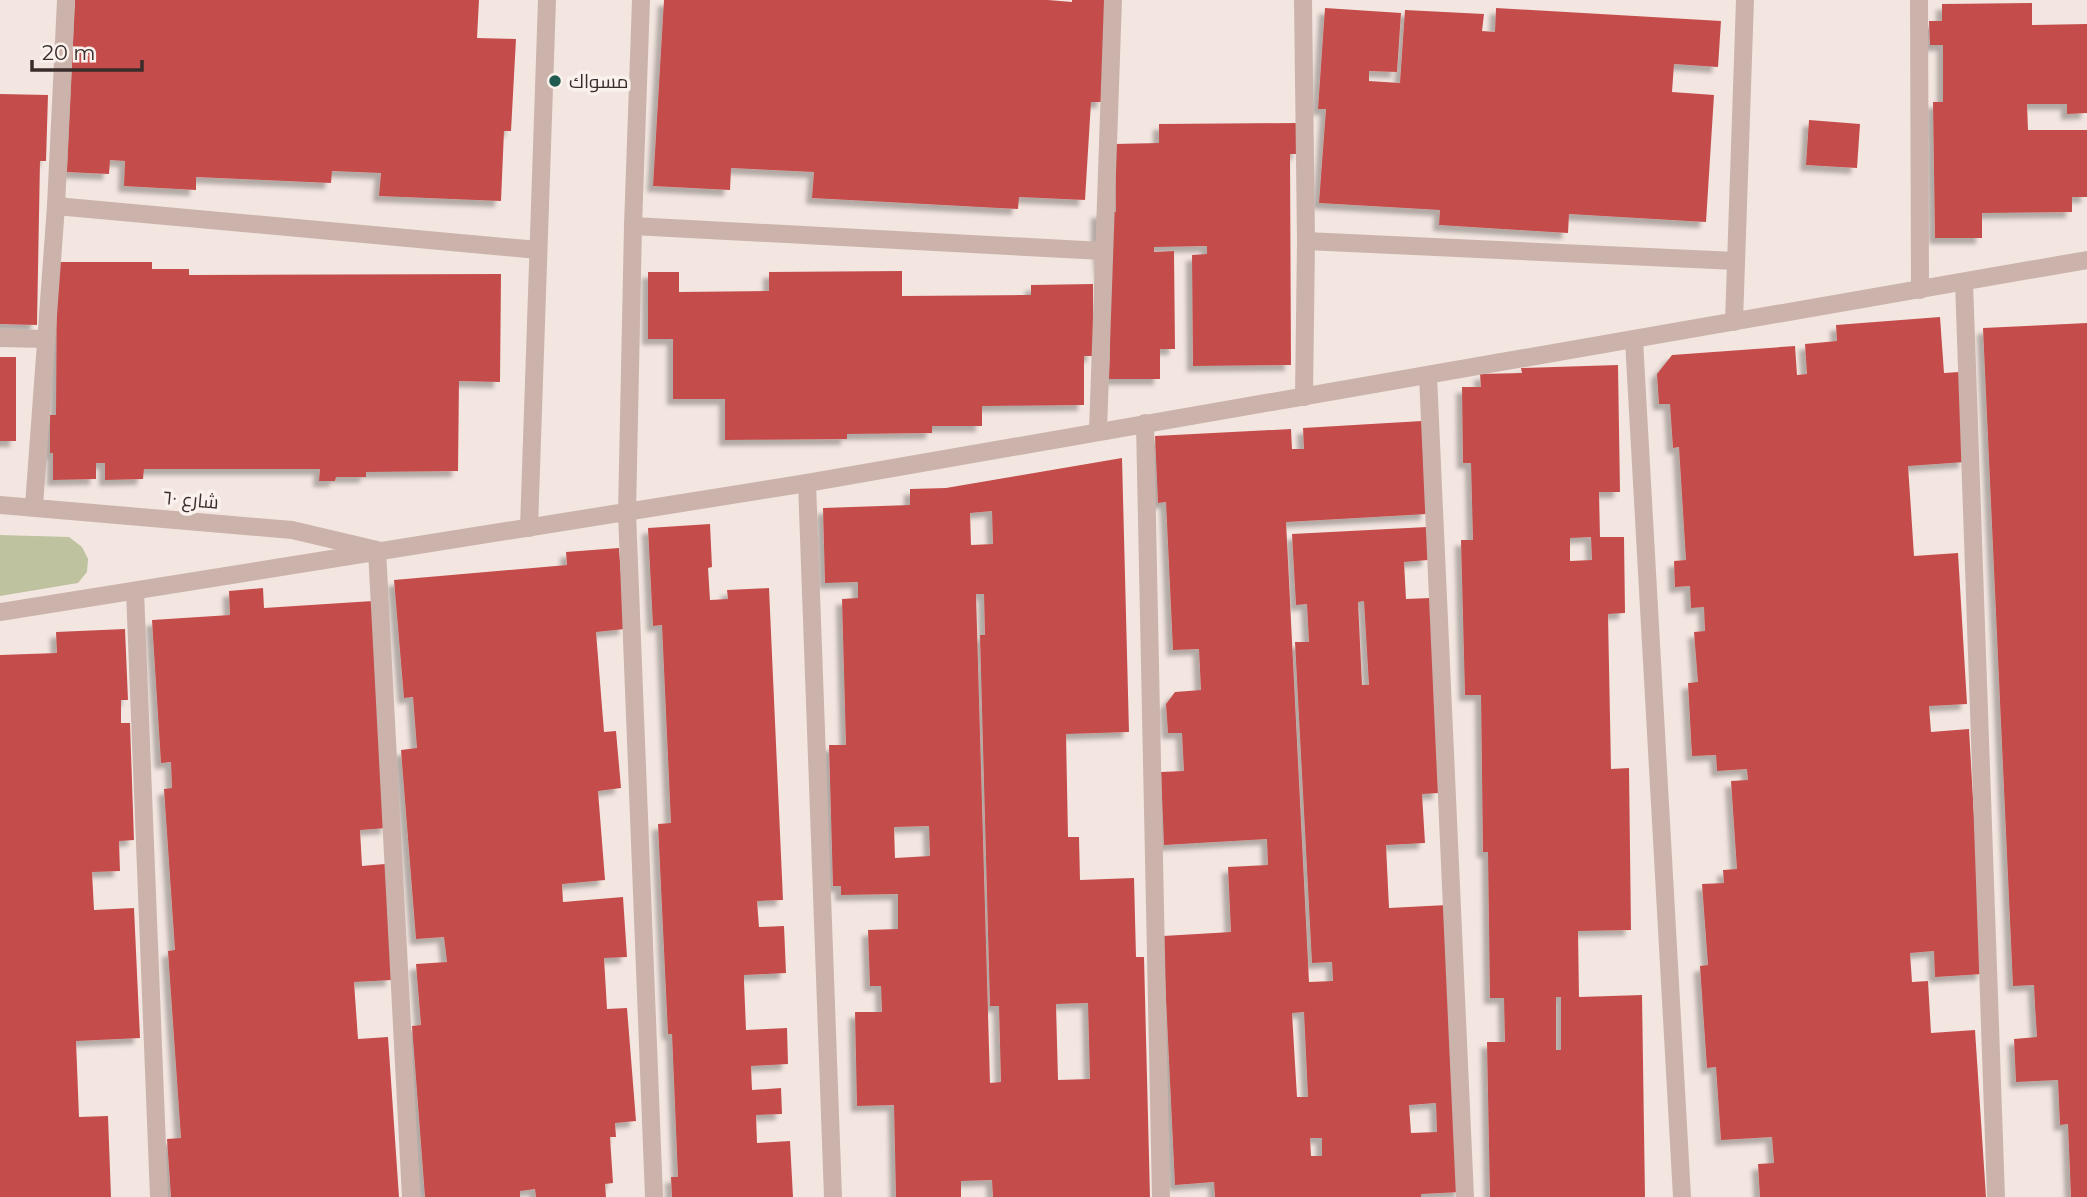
<svg xmlns="http://www.w3.org/2000/svg" width="2087" height="1197" font-family="Montserrat,Cairo,sans-serif">
  <style>
    .green { fill: #bec29f }
    .building { fill: #c44e4c; fill-rule: evenodd; filter: url(#shadow) }
    .lines { fill: none; stroke-linecap: round; stroke-linejoin: round }
    .minor { stroke: #cbb3ab; stroke-width: 18 }
    .poi-dot { fill: #205b51; stroke: #faf1ec; stroke-width: 2.5 }
    .labels { text-anchor: middle; dominant-baseline: central; stroke-width: 7; stroke-linejoin: round; paint-order: stroke }
    .poi-label { font-size: 19px; fill: #392c2a; stroke: #faf1ec; text-anchor: start }
    .street-label { font-size: 19px; fill: #392c2a; stroke: #faf1ec }
  </style>
  <defs>
    <filter id="shadow"><feDropShadow dx="-6" dy="6" stdDeviation="2" flood-color="#0004"/></filter>
  </defs>
  <rect width="100%" height="100%" fill="#f3e6e0"/>
  <path class="green" d="M0,535l69,2 13,10 6,12 -1,13 -9,11 -78,13z"/>
  <g class="building">
    <path d="M75,0h404l-2,38 39,1 -5,92h-7l-3,70 -122,-5 2,-23 -49,-2 -1,12 -135,-6v13l-72,-4 1,-25 -15,-1 -1,14 -42,-2z"/>
    <path d="M664,0h384l24,2v-2h36l-5,102h-12l-6,98 -66,-3 -1,12 -206,-11 2,-26 -83,-4 -1,22 -77,-4z"/>
    <path d="M2032,3v22l55,-1v89l-20,1v-10h-40l1,26h59v67h-15v15l-90,1v25h-47l-2,-136h10v-57h-13l-1,-24h13v-17z"/>
    <path d="M1325,8l76,5 -4,59 -28,-1v10l31,2 5,-73 79,4 -2,17 13,1 1,-24 225,13 -3,46 -44,-3 -2,28 42,3 -8,127 -137,-8 -1,19 -129,-8 1,-15 -121,-7 7,-94h-8z"/>
    <path d="M0,94l48,1 -2,66h-6l-3,164 -37,-1z"/>
    <path d="M1809,120l51,4 -3,44 -51,-3z"/>
    <path d="M1298,123v31h-8l1,211 -98,1 -1,-111 15,-1v-8l-53,1v5l20,-1 1,98h-15v30h-51l1,-29 -13,-115v-23h19l-1,-68 44,-1v-19z"/>
    <path d="M57,262h95v7h37v6l312,-1 -1,108 -41,-1 -1,90 -92,1v5h-30l-1,4h-16l1,-12h-176l-1,10 -38,1v-17h-9v16l-43,1v-27h-3v-38h6z"/>
    <path d="M902,271v25l129,-1v-10l62,-1v72h-9v49l-102,1v20h-50v7l-85,1v5l-122,1v-41h-52v-60h-25v-67h31v20l90,-1v-19z"/>
    <path d="M1940,317l4,56 15,-1 6,90 -57,4 3,44 3,46 44,-3 9,151 -38,2 2,26 38,-3 14,245 -48,3 -1,-26 -24,2 2,29 16,-1 3,52 44,-3 11,167h-226l-2,-33 16,-1 -2,-26 -51,3 -5,-73 -9,1 -7,-102 8,-1 -6,-81 22,-1 -1,-13 14,-1 -6,-88 17,-1 -1,-11 -30,2 -1,-16 -24,1 -4,-73 10,-1 -4,-50 11,-1 -1,-24 -13,1 -1,-22 -15,1 -1,-26 12,-1 -7,-113 -6,1 -3,-44h-11l-2,-30 15,-19 123,-9 2,29 10,-1 -2,-30 32,-3 -1,-16z"/>
    <path d="M2087,323v874h-16l-3,-73 -8,1 -2,-45 -42,2 -2,-43 23,-2 -2,-31 -1,-21 -21,1 -30,-658z"/>
    <rect x="0" y="357" width="16" height="84"/>
    <path d="M1618,365l2,127h-21l1,45h24l1,76 -17,1 3,155 18,-1 2,162 -53,1 1,66 63,-2 3,202h-155l-3,-155h18l-1,-44h-14l-2,-146h-5l-2,-157h-16l-4,-155h12l-2,-77h-8l-1,-76h19l-1,-13 42,-1 -1,-5zM1591,537l1,23 -22,1v-23zM1556,997h5v53h-5z"/>
    <path d="M1422,421l5,93 -141,8 2,39 21,421 24,-1 -1,-19 -20,1 -17,-321h14l-2,-38 -11,1 -4,-71 135,-7 1,33 -24,2 2,37 24,-1 9,195 -17,1 3,49 -39,2 3,63 58,-3 14,287 -40,2v3h-206l-1,-15 -39,3 -12,-249 68,-4 -3,-65 40,-2 -1,-26 -103,6 -3,-73 23,-1 -2,-38h-14l-2,-29 9,-12 26,-2 -2,-41 -26,1 -7,-148 -8,1 -3,-67 136,-7 1,20h12l-1,-21zM1364,601l5,84h-7l-4,-83zM1304,1012l4,85h-11l-5,-84zM1436,1103l1,29 -26,1 -2,-28zM1310,1138h12v18h-11z"/>
    <path d="M1122,458l7,274 -63,2 2,103h11l1,43 54,-2 2,79h8l6,240h-157l-1,-17 -31,1v16h-65l-2,-92 -37,1 -2,-94h27l-1,-26h-11l-2,-56 30,-1v-35l-57,1v-9h-8l-4,-141h17l-4,-146 16,-1v-16l-33,1 -2,-75 87,-3v-16l36,-1zM992,511l1,33 -22,1 -1,-32zM976,594h8l1,41h-5l10,371h9l2,76 -11,1zM929,826l1,30 -35,2 -1,-31zM1088,1003l2,76 -32,1 -2,-76z"/>
    <path d="M710,524l2,43 -4,1 2,32 18,-1 -1,-9 42,-2 14,312 -26,1 2,26 25,-1 2,47 -42,2v6l2,49 41,-2 1,36 -37,2 1,24 29,-2 1,26 -26,1 1,28 33,-2 3,56h-121l-1,-20h7l-6,-143h-4l-10,-210 13,-1 -9,-198 -9,1 -5,-98z"/>
    <path d="M619,548l6,81 -29,3 8,100 12,-1 5,57 -23,3 7,89 -43,4 1,18 60,-5 4,60 -23,1 3,51 20,-1 9,113 -21,2 1,14h-6l3,46 -8,1 1,13h-70l-1,-8 -15,2v6h-95l-13,-171 9,-1 -5,-61 31,-2 -3,-25 -28,2 -15,-189 16,-2 -4,-51 -9,1 -10,-118 173,-15 -1,-13z"/>
    <path d="M263,588l1,20 109,-7 14,227 -27,2 2,36 23,-2 7,116 -38,2 4,57 30,-2 11,160h-228l-4,-58 14,-1 -13,-187 7,-1 -11,-161 8,-1 -1,-26 -10,1 -9,-143 78,-5 -1,-24z"/>
    <path d="M125,629l3,71h-7v23h9l4,117 -15,1 1,30 -28,1 2,38 40,-2 6,130 -64,3 3,76 29,-1 3,81h-111v-542l57,-2 -1,-21z"/>
  </g>
  <g class="lines">
    <g class="minor">
      <path d="M641,0l-8,226 -6,287 27,684"/>
      <path d="M1303,0l3,241 -2,156"/>
      <path d="M1919,0l1,290"/>
      <path d="M56,206l482,44"/>
      <path d="M633,226l470,25"/>
      <path d="M1306,241l430,20"/>
      <path d="M1964,282l32,915"/>
      <path d="M1734,322l11,-322"/>
      <path d="M0,338l46,1"/>
      <path d="M1634,340l48,857"/>
      <path d="M1428,376l37,821"/>
      <path d="M1145,423l16,774"/>
      <path d="M1098,431l15,-431"/>
      <path d="M807,483l26,714"/>
      <path d="M0,505l292,25 85,20 34,647"/>
      <path d="M34,506l22,-300 10,-206"/>
      <path d="M529,528l18,-528"/>
      <path d="M135,591l24,606"/>
      <path d="M0,612l807,-129 1280,-223"/>
    </g>
  </g>
  <circle class="poi-dot" cx="555" cy="81" r="7"/>
  <g class="labels">
    <g class="poi-label">
      <text x="569" y="81">مسواك</text>
    </g>
    <g class="street-label">
      <text transform="translate(191 500) rotate(5)">شارع ٦٠</text>
    </g>
  </g>
  <path d="M32 60v10h110v-10" fill="none" stroke="#392c2a" stroke-width="3.5"/>
  <text x="42" y="60" font-size="21" fill="#392c2a" stroke="#faf1ec" stroke-width="5" paint-order="stroke">20 m</text>
</svg>
